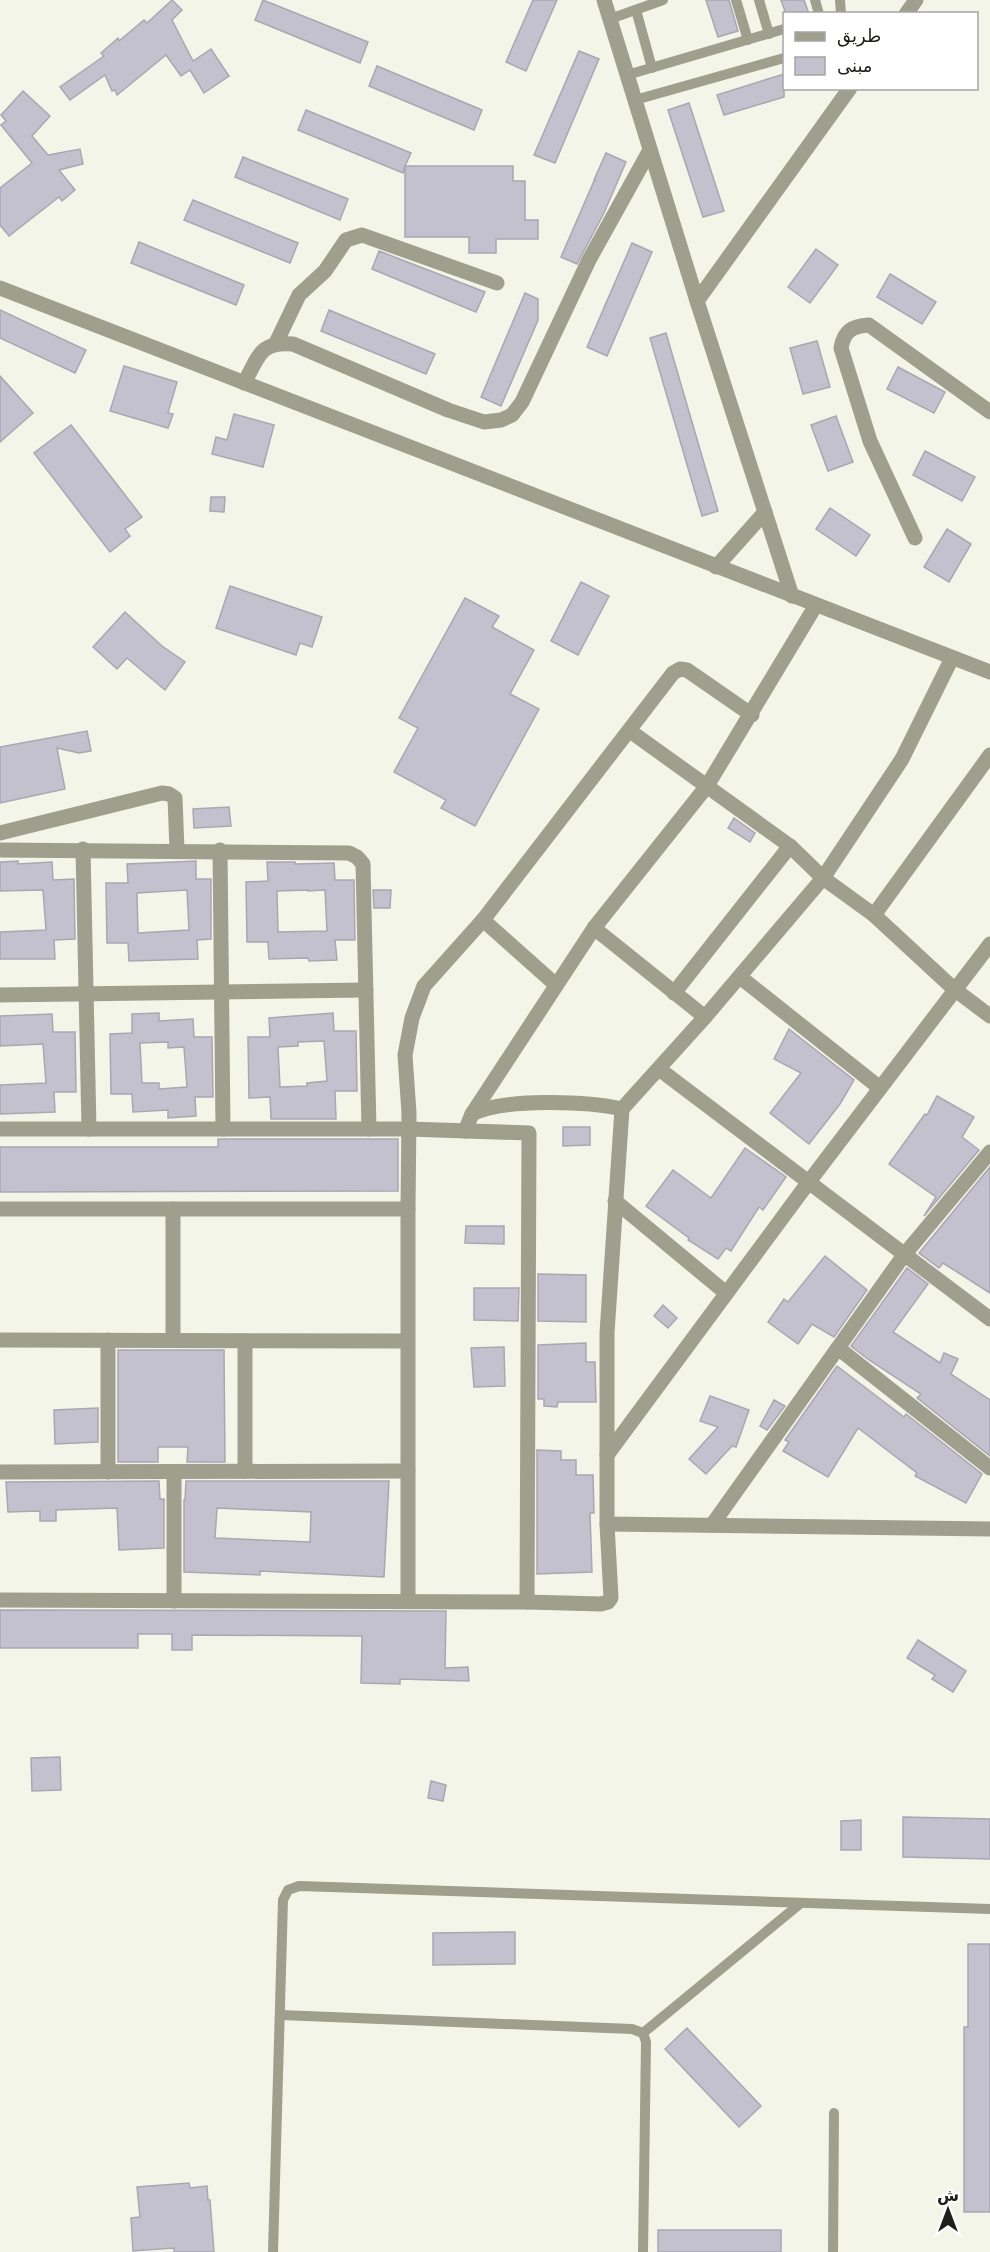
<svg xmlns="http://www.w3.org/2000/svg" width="990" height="2252" font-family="'DejaVu Sans',Vazirmatn,sans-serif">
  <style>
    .building { fill: #c2c1cd; stroke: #a8a7b2; stroke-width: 1.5; fill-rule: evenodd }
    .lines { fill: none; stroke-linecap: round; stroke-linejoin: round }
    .lane { stroke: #9e9f8c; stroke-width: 10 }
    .street { stroke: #9e9f8c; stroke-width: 15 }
  </style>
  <rect width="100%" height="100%" fill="#f4f5e9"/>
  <g class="building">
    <path d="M172,0l10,10 -10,10 21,41 18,-12 18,27 -25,17 -14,-23 -9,6 -15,-21 -49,40 -2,-5 -3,1 -7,-16 -35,25 -10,-13 44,-31 -3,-3 17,-15 1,3 25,-21 3,3z"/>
    <path d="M263,0l105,42 -8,21 -105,-43z"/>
    <path d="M533,0h24l-31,71 -20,-9z"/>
    <path d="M706,0h23l9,31 -20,6z"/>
    <path d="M781,0h23l5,14h-23z"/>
    <path d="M579,51l20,8 -44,104 -21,-8z"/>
    <path d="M377,66l105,44 -8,20 -105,-44z"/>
    <path d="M784,74v23l-60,18 -7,-20z"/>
    <path d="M23,91l27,25 -18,20 16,19 32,-6 3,15 -24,6 16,20 -13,11 -3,-4 -50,39 -9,-11v-37l32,-25 -31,-38 5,-4 -5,-6z"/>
    <path d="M689,103l35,108 -21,6 -35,-107z"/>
    <path d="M306,110l105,43 -6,13h108v15h12v39h13v19h-42v14h-27v-16h-64v-71l-2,7 -105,-43z"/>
    <path d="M606,153l20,9 -22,51 -27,51 -16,-7 33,-76h2l-2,-1z"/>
    <path d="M243,157l105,42 -8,21 -105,-43z"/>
    <path d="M193,200l105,43 -8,20 -106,-43z"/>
    <path d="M139,242l105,43 -8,20 -105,-42z"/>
    <path d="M632,243l20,9 -45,104 -20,-9z"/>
    <path d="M816,249l22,16 -28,38 -22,-16z"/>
    <path d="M379,251l106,41 -9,20 -104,-43z"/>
    <path d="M890,274l46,28 -14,22 -45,-27z"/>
    <path d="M525,293l13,6v21l-37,86 -20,-9z"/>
    <path d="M0,310l86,40 -11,23 -75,-35z"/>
    <path d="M329,310l106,44 -9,20 -105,-43z"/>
    <path d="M666,333l52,178 -16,5 -52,-178z"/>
    <path d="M817,341l13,46 -27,7 -13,-46z"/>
    <path d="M124,366l53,16 -9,31 5,1 -5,14 -58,-17z"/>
    <path d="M898,367l47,25 -11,21 -47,-24z"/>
    <path d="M0,376l33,37 -33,29z"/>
    <path d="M234,414l40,11 -11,42 -51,-13 4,-17 11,3z"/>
    <path d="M836,416l17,46 -25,9 -17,-46z"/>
    <path d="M71,425l71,92 -17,12 5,7 -20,16 -76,-99z"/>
    <path d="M925,451l50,26 -13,24 -49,-26z"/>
    <path d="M211,497h14l-1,15 -14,-1z"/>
    <path d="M830,508l40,27 -14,21 -40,-27z"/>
    <path d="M947,529l24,15 -22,38 -25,-15z"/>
    <path d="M581,582l28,14 -31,59 -27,-14z"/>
    <path d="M230,586l92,31 -10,30 -12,-4 -4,12 -80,-27z"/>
    <path d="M465,598l34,18 -7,11 42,23 -24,44 29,15 -64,117 -34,-18 5,-8 -52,-28 24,-44 -19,-10z"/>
    <path d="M125,612l37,34 23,16 -20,28 -38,-32 -10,11 -24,-22z"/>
    <path d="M87,731l4,20 -12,2 -22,-5 8,41 -65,14v-56z"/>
    <path d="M229,807l2,19 -37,2 -1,-19z"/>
    <path d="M734,818l21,15 -5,9 -22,-14z"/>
    <path d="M18,861v3l34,-2 1,18 21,-1 1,60 -21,1 1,19h-55v-27l46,-2 -3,-40 -43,1v-29z"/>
    <path d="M196,861v18h15v60l-14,1 1,19 -69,2 -1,-18h-21l-1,-60h22l-1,-19zM187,890l2,40 -51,3 -1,-40z"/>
    <path d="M267,862h28v2l39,-1 1,17h19l1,60h-20l2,20 -28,1 -1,-3 -39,1 -1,-17h-21l-1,-60 22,-1zM308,890v1l17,-1 2,41 -49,1 -1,-41z"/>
    <path d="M373,890h18l-1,18h-16z"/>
    <path d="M159,1013v8l34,-2 1,18h18l1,60h-18l1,19 -28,2v-8l-35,2 -1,-18h-21l-1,-60 22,-1v-19zM168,1042v6l16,-1 3,40 -28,2v-6h-17l-2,-40z"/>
    <path d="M333,1013l1,18h22l1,60h-22l1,28h-65l-1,-22 -21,1 -1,-61h22l-1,-19zM324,1041l3,40 -20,2v3l-27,1 -2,-40 20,-1v-4z"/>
    <path d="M52,1014l1,18h22l1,60h-22l1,20 -55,2v-29l46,-2 -3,-39 -43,2v-30z"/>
    <path d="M789,1029l65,51 -14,24 -31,40 -39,-31 31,-40 -27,-14z"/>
    <path d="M937,1096l37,21 -12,20 17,13 -55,66 12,-19 -47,-33 36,-50 2,1z"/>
    <path d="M563,1127h27v18l-27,1z"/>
    <path d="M218,1139h180v52l-398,1v-45h218z"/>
    <path d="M745,1148l41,29 -23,33 -4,-3 -28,44 -5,-3 -8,11 -30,-19 1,-2 -43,-32 27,-36 38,28z"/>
    <path d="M990,1167v126l-47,-30 -4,5 -20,-15z"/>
    <path d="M466,1226h38v18l-39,-1z"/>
    <path d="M825,1256l42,34 -33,47 -22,-13 -14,20 -30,-22 16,-23 4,3z"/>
    <path d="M907,1268l21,16 -35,48 47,31 4,-10 14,6 -7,15 39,26v56l-73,-58 4,-4 -52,-34 -18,-14z"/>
    <path d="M538,1274l48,1v47l-48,-1z"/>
    <path d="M474,1288h45l-1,33 -44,-1z"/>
    <path d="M663,1305l14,13 -9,10 -14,-12z"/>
    <path d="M586,1343v19h9l1,40h-38l-1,5 -13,-1v-7h-6v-54z"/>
    <path d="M504,1347l1,39 -31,1 -3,-39z"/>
    <path d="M118,1350h106l1,112h-38l1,-15h-30v15h-40z"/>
    <path d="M837,1366l67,51 2,-3 76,60 -16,29 -51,-27 2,-3 -59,-45 -30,49 -45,-26 6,-9 -4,-2z"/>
    <path d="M710,1396l39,14 -13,37 -4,-1 -26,28 -17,-15 29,-32 -18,-6z"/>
    <path d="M774,1400l11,6 -18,24 -7,-4z"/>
    <path d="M98,1408v34l-43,2 -1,-34z"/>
    <path d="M537,1450l24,1v9h15v15h17l1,38h-4l2,59 -55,2z"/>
    <path d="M159,1481l1,18h4v49l-45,2 -2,-42 -61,2v11h-16v-10l-32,1 -2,-30z"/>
    <path d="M186,1481h203l-5,96 -124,-6v4l-76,-3v-72h1zM217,1508l94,4 -1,30 -95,-4z"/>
    <path d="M0,1610l446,1 -1,57 23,-1 1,14 -69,-2v5l-39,-1 1,-47 -170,-1v15h-20v-16h-34v14h-138z"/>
    <path d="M918,1640l48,31 -13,21 -21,-13 3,-4 -28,-17z"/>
    <path d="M60,1757l1,33 -29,1 -1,-33z"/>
    <path d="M431,1781l15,4 -3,16 -15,-3z"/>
    <path d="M903,1817l87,2v40l-87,-2z"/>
    <path d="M861,1820v30h-20v-29z"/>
    <path d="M515,1932v32l-82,1v-32z"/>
    <path d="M968,1944h22v268h-26v-185h4z"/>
    <path d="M687,2028l74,78 -22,21 -74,-78z"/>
    <path d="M189,2183l1,5 17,-2 1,14h2l4,52h-40v-4l-41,3 -2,-33 9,-1 -3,-30z"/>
    <rect x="658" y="2230" width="123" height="22"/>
  </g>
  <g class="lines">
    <g class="lane">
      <path d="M736,0l12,40"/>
      <path d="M759,0l10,34"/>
      <path d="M815,0l4,14"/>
      <path d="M840,0l1,14"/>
      <path d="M636,10l16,58"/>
      <path d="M610,19l53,-19"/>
      <path d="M627,75l157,-46"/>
      <path d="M635,100l149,-42"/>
      <path d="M281,2015l351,14 11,4 3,9 -3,210"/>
      <path d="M643,2033l158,-130"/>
      <path d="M273,2252l10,-352 5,-10 11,-4 691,23"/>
      <path d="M833,2252l1,-139"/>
    </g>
    <g class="street">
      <path d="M604,0l93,301 95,295"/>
      <path d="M906,14l10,-14"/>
      <path d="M0,288l990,384"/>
      <path d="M697,301l153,-213"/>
      <path d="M276,343l23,-48 26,-24 21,-31 16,-5 135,48"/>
      <path d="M244,383c15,-26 15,-42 49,-39l155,66 36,12 17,-2 11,-5 10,-13 67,-142 61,-110"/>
      <path d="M915,538l-45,-97 -29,-93c3,-17 11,-22 28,-23l121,87"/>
      <path d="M716,567l49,-55"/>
      <path d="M630,731l160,115 33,32 51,37 80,74 36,27"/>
      <path d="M0,833l162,-40 7,1 6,4 2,52"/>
      <path d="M83,849l6,280"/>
      <path d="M0,850l349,3 8,4 6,7 6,265"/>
      <path d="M220,850l3,279"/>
      <path d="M874,915l116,-160"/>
      <path d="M483,920l73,65"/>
      <path d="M594,928l111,89"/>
      <path d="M740,977l140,111"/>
      <path d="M674,993l116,-147"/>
      <path d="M0,995l366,-5"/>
      <path d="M659,1069l331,250"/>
      <path d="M472,1114c31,-16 116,-13 150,-5"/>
      <path d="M0,1129h408l121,4 -2,469"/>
      <path d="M465,1131l7,-17 122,-186 113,-142 109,-181"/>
      <path d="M615,1201l111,92"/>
      <path d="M0,1209h408v392"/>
      <path d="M173,1209v131"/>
      <path d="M408,1209l1,-96 -4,-58 7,-37 12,-32 59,-66 190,-247 7,-4 7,1 65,45"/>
      <path d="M0,1340l406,1"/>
      <path d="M108,1340v132"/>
      <path d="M245,1341v130"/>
      <path d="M838,1348l152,120"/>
      <path d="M607,1455l201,-272 182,-239"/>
      <path d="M0,1472l408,-1"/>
      <path d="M174,1472v129"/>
      <path d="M607,1524l383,5"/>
      <path d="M712,1525l192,-270 86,-103"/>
      <path d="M0,1600l527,2 74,2 7,-2 3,-4 -4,-74v-191l15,-224 83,-92 118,-139 79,-119 50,-101"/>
    </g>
  </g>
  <rect x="783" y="12" width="195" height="78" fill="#ffffff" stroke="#a5a5a3" stroke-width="1.5"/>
  <rect x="795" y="32" width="30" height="9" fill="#9e9f8c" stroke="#a5a5a3" stroke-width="1.5"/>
  <text x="837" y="42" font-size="18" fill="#1e1e1a">طريق</text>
  <rect x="795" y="57" width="30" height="18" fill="#c2c1cd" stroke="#a5a5a3" stroke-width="1.5"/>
  <text x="837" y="72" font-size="18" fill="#1e1e1a">مبنى</text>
  <g transform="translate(948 2210)" stroke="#ffffff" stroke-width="4.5" paint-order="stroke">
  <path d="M0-4.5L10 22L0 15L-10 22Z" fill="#1e1e1a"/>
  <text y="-9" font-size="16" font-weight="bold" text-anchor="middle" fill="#1e1e1a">ش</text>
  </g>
</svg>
